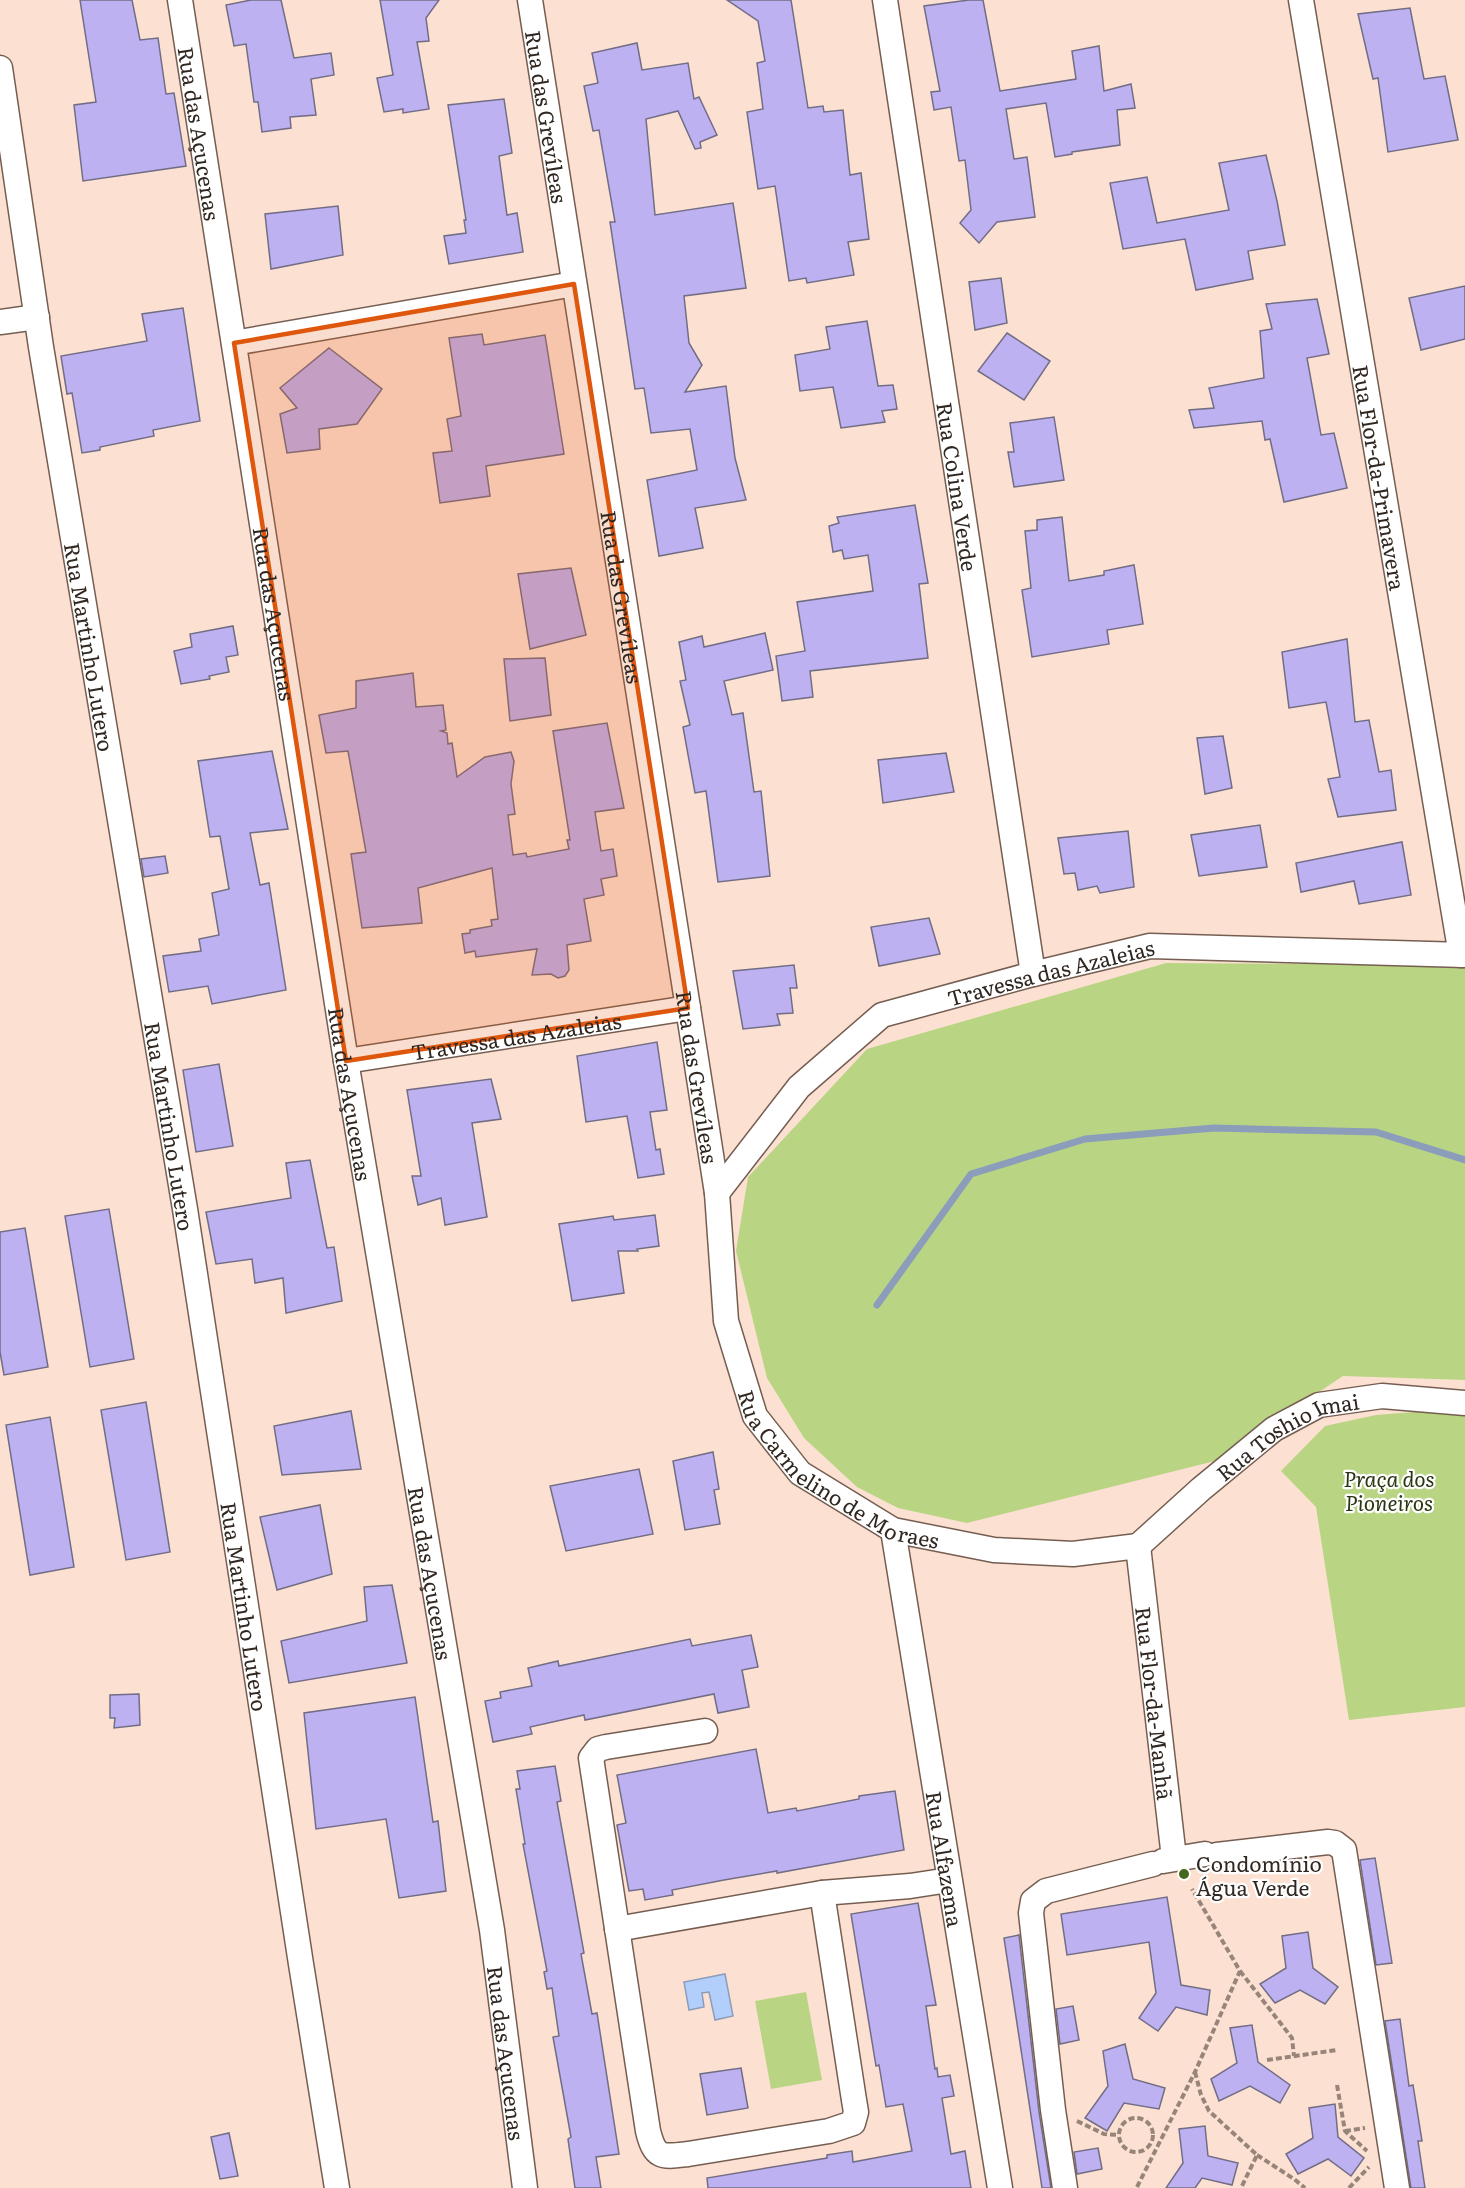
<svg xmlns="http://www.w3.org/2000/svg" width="1465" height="2188" font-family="Literata,serif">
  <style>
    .green { fill: #b9d583 }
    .water { fill: #b2cffb; stroke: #8b9dba; stroke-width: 1.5 }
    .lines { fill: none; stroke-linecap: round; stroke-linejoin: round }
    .stream { stroke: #8b9dba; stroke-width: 7 }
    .building { fill: #beb1f2; stroke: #726d85; stroke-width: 1.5 }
    .minor-casing { stroke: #755e51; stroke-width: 27 }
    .path { stroke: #98857a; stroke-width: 4; stroke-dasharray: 6 3; stroke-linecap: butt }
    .minor { stroke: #fff; stroke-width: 24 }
    .marked { fill: #df560d; fill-opacity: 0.2; stroke: #df560d; stroke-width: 4.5; stroke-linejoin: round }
    .poi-dot { fill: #46671d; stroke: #fff; stroke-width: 2 }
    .labels { text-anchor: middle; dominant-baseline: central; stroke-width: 4.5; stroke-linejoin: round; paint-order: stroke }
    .street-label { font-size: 21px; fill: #312721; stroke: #fff }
    .park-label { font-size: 21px; font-style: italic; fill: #2b3612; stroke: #fff }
    .poi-label { font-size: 21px; fill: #312721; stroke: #fff; text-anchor: start }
  </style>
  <rect width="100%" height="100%" fill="#fce1d2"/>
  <g class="green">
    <path d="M1166,963l299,2v415l-122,-4 -89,59 -27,23 -260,65 -69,-15 -41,-21 -53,-49 -37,-60 -31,-127 12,-74 119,-128z"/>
    <path d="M1440,1410l25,4v293l-116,13 -33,-213 -35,-36 44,-45 51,-11z"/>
    <path d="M806,1992l16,88 -51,9 -16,-88z"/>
  </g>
  <path class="water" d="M725,1974l8,42 -18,4 -6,-28 -7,1 2,14 -15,3 -5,-28z"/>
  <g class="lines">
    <path class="stream" d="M877,1305l94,-131 114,-35 129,-11 162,4 89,28"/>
  </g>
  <g class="building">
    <path d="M80,0h52l8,40 18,-2 8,56 8,-1 12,73 -103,15 -9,-76 22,-3z"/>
    <path d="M251,0h30l13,58 37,-5 3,22 -23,4 5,36 -26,2 1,11 -29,4 -4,-30h-4l-8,-58 -12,2 -8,-41z"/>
    <path d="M380,0h59l-13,18 3,23 -12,1 12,67 -26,4v-4l-19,3 -7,-34 16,-3z"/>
    <path d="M727,0h64l17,108 15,-2 1,6 19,-2 7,65 11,-2 8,66 -21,3 6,33 -47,8 -1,-5 -17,3 -14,-95 -17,3 -11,-77 16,-3 -6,-46 8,-2 -7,-40z"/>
    <path d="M969,0h14l17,91 76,-12 -4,-28 27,-5 5,45 27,-7 4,24 -18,2 3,35 -48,7v2l-17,3 -9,-54 -40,6 8,50 13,-2 8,60 -38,5 -18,21 -19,-20 11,-13 -6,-50 -6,1 -8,-54 -17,3 -3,-18 9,-1 -16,-85z"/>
    <path d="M1410,8l14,71 21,-3 13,64 -70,12 -10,-74 -5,1 -15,-65z"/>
    <path d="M637,43l5,27 46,-7 6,36 5,-2 18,38 -17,7 1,6 -6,1 -17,-38 -32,8 9,96 78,-12 13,85 -62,8 5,47 13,22 -17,27 41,-6 9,72 11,42 -51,8 8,40 -44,8 -12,-76 50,-10 -7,-41 -39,4 -7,-45 -9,1 -25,-167h5l-16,-92 -6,1 -9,-45 14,-3 -6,-30z"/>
    <path d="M504,99l8,54 -13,3 8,59 10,-2 6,39 -74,12 -5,-28 22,-3 -2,-13h2l-18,-115z"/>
    <path d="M1266,155l11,46 8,44 -37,6 5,28 -57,11 -11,-51 -62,10 -13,-66 37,-6 10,46 72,-13 -10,-47z"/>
    <path d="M338,206l5,49 -72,14 -6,-55z"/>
    <path d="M1001,278l6,45 -32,7 -6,-48z"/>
    <path d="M1465,286v53l-44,11 -12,-52z"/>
    <path d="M1317,299l12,55 -22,4 14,77 13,-2 13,55 -63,14 -14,-63 -5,1 -3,-19 -68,7 -5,-18 25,-2 -5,-20 55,-10 -4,-47 12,-2 -6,-25z"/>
    <path d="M183,308l17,113 -47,9 1,6 -54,11v3l-18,3 -10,-60 -5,1 -6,-38 86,-15 -5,-27z"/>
    <path d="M867,321l11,65 15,-1 4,24 -15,2 3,11 -44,6 -8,-41 -33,4 -5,-36 35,-6 -4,-22z"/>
    <path d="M1007,333l43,28 -26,39 -46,-29z"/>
    <path d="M482,334l2,11 61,-10 19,119 -78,12 4,30 -50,7 -7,-50 19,-2 -5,-32 14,-3 -12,-78z"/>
    <path d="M329,348l53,41 -25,35 -38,5 1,20 -33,4 -7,-39 17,-6 -17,-20z"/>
    <path d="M1054,417l10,63 -50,7 -6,-35h6l-4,-29z"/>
    <path d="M915,505l13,78 -9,1 9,74 -118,13 3,26 -31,4 -6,-45 29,-5 -8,-49 76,-11 -5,-36 -24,4 -2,-9 -9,2 -4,-26 10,-3 -2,-6z"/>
    <path d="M1062,517l7,64 35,-6v-4l30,-6 9,59 -36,6 2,14 -77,13 -10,-67 9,-2 -6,-57 12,-1v-10z"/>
    <path d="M571,568l15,67 -56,14 -12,-75z"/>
    <path d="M233,626l5,29 -12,2 3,15 -20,4 1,3 -29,5 -7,-33 18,-4 -2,-13z"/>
    <path d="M765,633l8,37 -49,11 8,34 11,-2 11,79 7,-1 9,85 -52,6 -12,-91 -11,2 -12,-66 7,-2 -10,-44 6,-1 -7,-38 23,-6 2,11z"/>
    <path d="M1347,639l8,83 14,-2 10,52 12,-2 5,40 -58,7 -10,-38 12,-2 -14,-75 -37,6 -7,-56z"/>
    <path d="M545,658l6,57 -41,6 -6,-62z"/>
    <path d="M413,673l3,34 27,-2 3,25 -5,1 6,2 1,11 4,-1 5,34 28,-20 26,-5 3,9 -3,23 4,30 -7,1 5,40 13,-2 1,4 42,-8 -2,-9h3l-17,-109 54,-8 17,85 -29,4 6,39 12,-2 4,27 -16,3 3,16 -20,4 7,42 -24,4 2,25 -4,6 -7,2 -7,-4 -19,1 5,-26 -61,8 -1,-6 -10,2 -3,-19 8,-1v-3l22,-4 -1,-6 7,-1 -6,-51 -74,20 4,35 -60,5 -11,-74 15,-2 -18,-101 -22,2 -7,-38 37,-7v-27z"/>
    <path d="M1223,736l9,52 -27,6 -8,-56z"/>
    <path d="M272,751l16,78 -38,4 10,52 9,-2 17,107 -74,14 -4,-18 -39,6 -6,-36 38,-5 -2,-12 20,-4 -7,-42 17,-4 -9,-53 -10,1 -12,-76z"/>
    <path d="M946,753l8,39 -71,11 -5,-43z"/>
    <path d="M1260,825l7,42 -68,9 -8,-41z"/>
    <path d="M1128,831l6,56 -34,6 -3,-7 -19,4 -3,-17 -11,1 -6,-36z"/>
    <path d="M1402,842l9,53 -52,9 -5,-23 -53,11 -5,-29z"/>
    <path d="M165,856l3,17 -24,4 -3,-18z"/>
    <path d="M929,918l11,36 -61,12 -8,-39z"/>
    <path d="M794,965l3,23h-7l3,25 -16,1 3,11 -37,4 -10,-58z"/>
    <path d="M657,1042l10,68 -17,2 6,38 4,-1 4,25 -26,4 -11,-62 -41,6 -9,-66z"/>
    <path d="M219,1064l14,82 -37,6 -13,-82z"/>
    <path d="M491,1079l10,40 -29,4 15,94 -42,8 -4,-27 -23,7 -6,-29h9l-14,-86z"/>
    <path d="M310,1160l17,88 7,-1 8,54 -56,12 -3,-35 -28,5 -3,-24 -36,5 -10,-52 85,-14 -5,-35z"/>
    <path d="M109,1209l25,150 -44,8 -25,-151z"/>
    <path d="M655,1215l4,31 -22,3 1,2h-20l6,42 -52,8 -13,-77 54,-8 1,4z"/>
    <path d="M25,1228l23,139 -44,8 -4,-23v-120z"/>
    <path d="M146,1402l24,150 -44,8 -25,-150z"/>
    <path d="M351,1411l10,58 -79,6 -8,-49z"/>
    <path d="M50,1417l24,150 -44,8 -24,-150z"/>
    <path d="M713,1452l6,37 -5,1 6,34 -35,6 -12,-69z"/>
    <path d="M639,1469l14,65 -87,17 -16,-65z"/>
    <path d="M320,1505l12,69 -55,16 -17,-73z"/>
    <path d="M392,1585l15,78 -118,20 -8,-42 86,-20 -3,-34z"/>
    <path d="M751,1635l7,32 -16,3 7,37 -31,6 -4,-19 -129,26 -1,-5 -54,12 2,7 -39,8 -8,-41 16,-3 -1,-6 32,-6 -4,-18 30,-7 1,5 131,-27 2,7z"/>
    <path d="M139,1694l1,31 -26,3 1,-10h-5v-23z"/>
    <path d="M415,1697l18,125 5,-1 8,70 -47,7 -13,-79 -70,10 -12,-116z"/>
    <path d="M756,1749l12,64 28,-5 1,3 62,-12v-3l36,-5 9,59 -127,23v-2l-53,9 -52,10 1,5 -28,5 -2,-11 -14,2 -12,-66 9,-2 -9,-48z"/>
    <path d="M555,1766l6,35 -4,1 27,151 -3,1 11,60 5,-1 22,141 -23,3 5,31h-26l-7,-49 3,-2 -18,-100 6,-1 -7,-48 -5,1 -3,-17 3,-1 -24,-127h2l-9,-55h4l-3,-18z"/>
    <path d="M1375,1858l17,105 -16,2 -16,-105z"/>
    <path d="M1167,1897l14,88 29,5 -3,25 -31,-8 -18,24 -19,-13 17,-25 -7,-51 -82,13 -6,-41z"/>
    <path d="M918,1903l18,102 -10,1 9,63 2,-1 1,9 12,-2 4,21 -12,2 9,56 14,-3 6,37h-263l-1,-10 120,-20v-3l25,-4 1,11 59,-11 -9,-47 -17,3 -7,-42 -3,1 -25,-152z"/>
    <path d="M1308,1932l5,36 25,19 -13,17 -25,-14 -25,13 -15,-19 26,-16 -4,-32z"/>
    <path d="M1019,1935l20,177 12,76h-9l-38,-250z"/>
    <path d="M1073,2006l6,34 -19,4 -4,-35z"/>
    <path d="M1400,2019l9,67 4,-1 9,56h-4l7,47h-14l-26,-167z"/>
    <path d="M1252,2025l6,37 32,23 -10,18 -30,-17 -31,15 -8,-22 26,-16 -7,-35z"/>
    <path d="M1125,2044l8,35 32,9 -6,21 -35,-6 -17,28 -22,-13 23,-32 -5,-35z"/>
    <path d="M741,2068l7,40 -41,7 -7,-41z"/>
    <path d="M1335,2104l3,33 26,21 -13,18 -23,-17 -30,15 -12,-20 27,-16 -4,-30z"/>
    <path d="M1205,2126l3,30 30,7 -6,22 -30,-7 -7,10h-29l17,-25 -4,-34z"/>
    <path d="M229,2133l9,43 -18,3 -9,-42z"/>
    <path d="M1098,2148l4,21 -25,5 -3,-22z"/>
  </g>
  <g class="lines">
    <defs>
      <g id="minor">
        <path id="s1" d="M180,0l166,1061 146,869 33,258"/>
        <path id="s2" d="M530,0l187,1193 9,128 29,95 45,57 93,57 101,20 79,4 65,-8"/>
        <path id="s3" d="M885,0l148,974"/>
        <path id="s4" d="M1301,0l160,955"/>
        <path id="s5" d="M0,68l41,279 144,862 116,755 36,224"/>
        <path d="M0,322l37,-5"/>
        <path d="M234,343l340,-59"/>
        <path id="s6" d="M346,1061l342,-53"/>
        <path id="s7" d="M717,1193l82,-106 83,-72 151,-41 117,-28 315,9"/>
        <path id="s8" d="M893,1530l107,658"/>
        <path id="s9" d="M1138,1546l63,-57 73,-60 45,-24 63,-9 83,7"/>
        <path id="s10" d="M1138,1546l36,312"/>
        <path d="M705,1731l-99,16 -8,2 -7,9 57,373c7,28 14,26 40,23l141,-23 24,-8 3,-11 -2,-12 -32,-207"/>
        <path d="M1217,1855l111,-13 7,1 9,7 53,338"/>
        <path d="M1163,1861l42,-7"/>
        <path d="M617,1929l205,-36 88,-7 39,-6"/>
        <path d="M1065,2188l-12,-78 -22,-197 2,-12 13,-10 107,-27"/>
      </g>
    </defs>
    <use href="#minor" class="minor-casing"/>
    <g class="path">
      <path d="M1240,1971l52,67 2,18"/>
      <path d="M1267,2060l70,-10"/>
      <path d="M1195,2072l6,23 8,16 48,44 -16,33"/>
      <path d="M1337,2085l8,46 22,20"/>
      <circle cx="1136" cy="2135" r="17"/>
      <path d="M1077,2121l27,13 15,1"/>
      <path d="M1345,2131l20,-3"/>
      <path d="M1257,2155l37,24 11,9"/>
      <path d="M1137,2187l58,-115 45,-101 -48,-82"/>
      <path d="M1349,2188l20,-21"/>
    </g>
    <use href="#minor" class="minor"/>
  </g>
  <path class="marked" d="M574,284l114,724 -342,53 -112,-718z"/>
  <circle class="poi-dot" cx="1184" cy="1874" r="6"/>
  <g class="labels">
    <g class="street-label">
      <text stroke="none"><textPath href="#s2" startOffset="118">Rua das Grevíleas</textPath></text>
      <text stroke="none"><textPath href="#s1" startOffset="135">Rua das Açucenas</textPath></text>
      <text stroke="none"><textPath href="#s4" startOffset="484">Rua Flor-da-Primavera</textPath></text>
      <text stroke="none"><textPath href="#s3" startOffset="492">Rua Colina Verde</textPath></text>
      <text stroke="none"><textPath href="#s2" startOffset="604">Rua das Grevíleas</textPath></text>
      <text stroke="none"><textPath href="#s1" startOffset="621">Rua das Açucenas</textPath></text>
      <text stroke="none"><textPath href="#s5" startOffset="586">Rua Martinho Lutero</textPath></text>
      <text stroke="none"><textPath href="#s7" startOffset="418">Travessa das Azaleias</textPath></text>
      <text stroke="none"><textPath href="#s6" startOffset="172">Travessa das Azaleias</textPath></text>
      <text stroke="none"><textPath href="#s2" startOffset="1090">Rua das Grevíleas</textPath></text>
      <text stroke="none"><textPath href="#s1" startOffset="1107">Rua das Açucenas</textPath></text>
      <text stroke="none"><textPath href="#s5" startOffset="1072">Rua Martinho Lutero</textPath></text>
      <text stroke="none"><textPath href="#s9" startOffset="189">Rua Toshio Imai</textPath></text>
      <text stroke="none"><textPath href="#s2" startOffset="1536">Rua Carmelino de Moraes</textPath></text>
      <text stroke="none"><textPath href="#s1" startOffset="1593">Rua das Açucenas</textPath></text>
      <text stroke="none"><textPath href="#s5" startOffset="1558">Rua Martinho Lutero</textPath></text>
      <text stroke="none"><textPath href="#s10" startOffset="158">Rua Flor-da-Manhã</textPath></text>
      <text stroke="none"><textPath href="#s8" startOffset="333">Rua Alfazema</textPath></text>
      <text stroke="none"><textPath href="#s1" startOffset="2079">Rua das Açucenas</textPath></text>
    </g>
    <g class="park-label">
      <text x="1389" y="1477">Praça dos<tspan x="1389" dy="24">Pioneiros</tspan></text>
    </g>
    <g class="poi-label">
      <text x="1196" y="1862">Condomínio<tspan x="1196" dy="24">Água Verde</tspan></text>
    </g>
  </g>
</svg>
